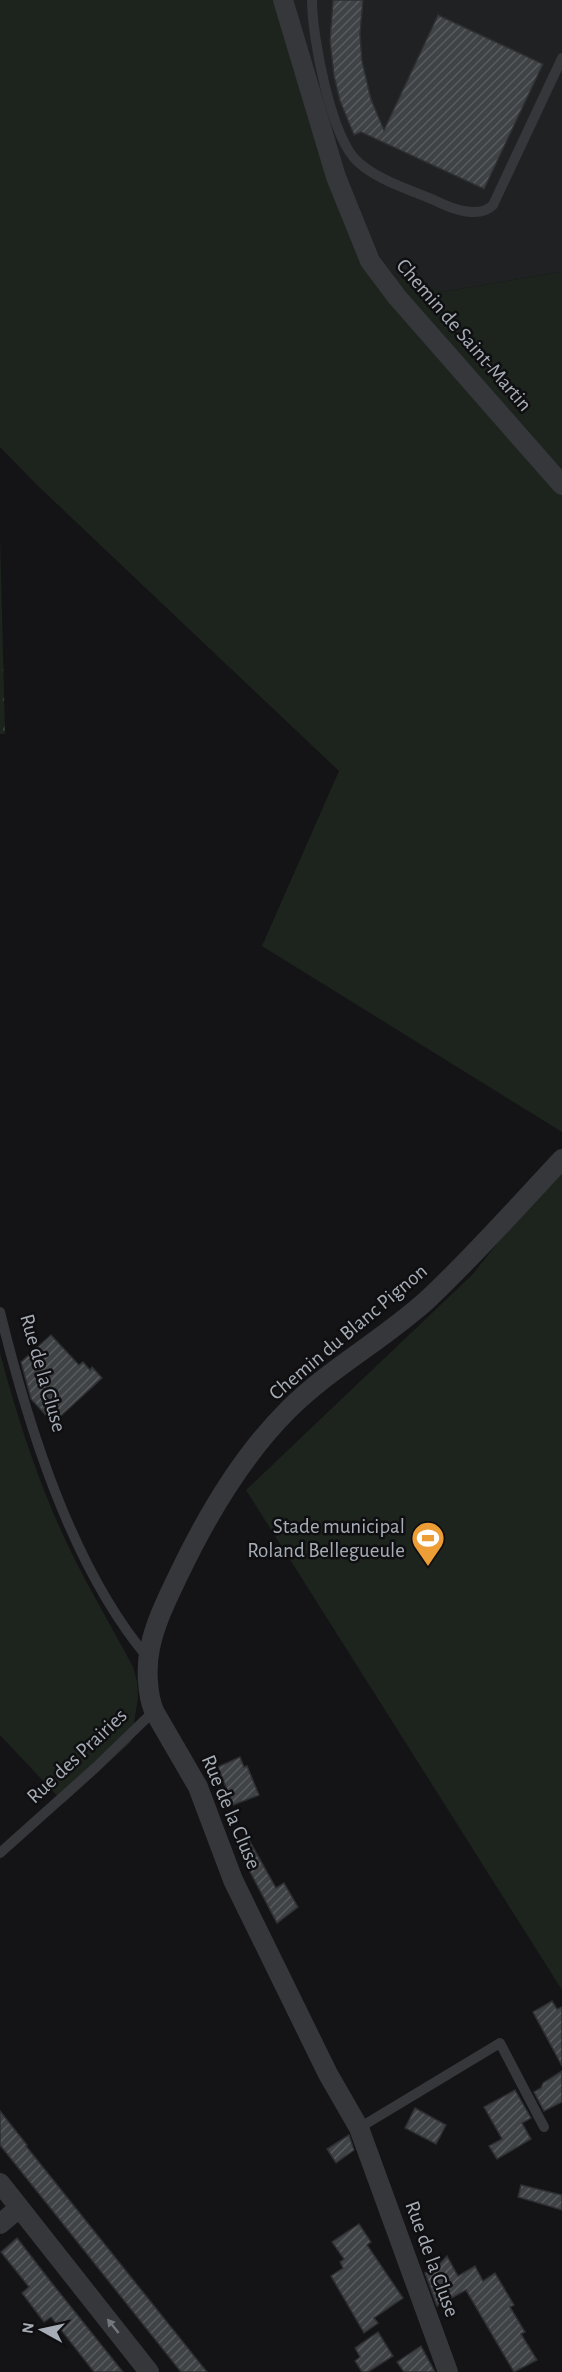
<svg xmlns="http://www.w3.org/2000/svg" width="562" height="2372" font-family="'Alegreya Sans',sans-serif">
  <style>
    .built { fill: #202123 }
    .grass { fill: #1d241d }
    .forest { fill: url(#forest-firs) }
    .building { fill: url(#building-hatch); stroke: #2e2f32; stroke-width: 1.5 }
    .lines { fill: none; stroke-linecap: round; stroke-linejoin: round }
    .service { stroke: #35373b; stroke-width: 10 }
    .minor { stroke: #35373b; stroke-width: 20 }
    .oneway { fill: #73787f }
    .labels { text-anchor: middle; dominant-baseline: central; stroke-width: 5; stroke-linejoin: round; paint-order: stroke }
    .street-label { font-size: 21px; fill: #a6adb6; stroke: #0f0f11 }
    .poi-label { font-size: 21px; fill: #a6adb6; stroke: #0f0f11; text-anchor: end }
  </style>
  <defs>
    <pattern id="forest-firs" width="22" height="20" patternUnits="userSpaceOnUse" patternTransform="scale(1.5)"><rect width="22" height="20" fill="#1d241d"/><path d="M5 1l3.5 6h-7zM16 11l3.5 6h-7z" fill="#3b413c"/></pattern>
    <pattern id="building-hatch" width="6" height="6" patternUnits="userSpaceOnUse" patternTransform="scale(1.5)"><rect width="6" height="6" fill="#404346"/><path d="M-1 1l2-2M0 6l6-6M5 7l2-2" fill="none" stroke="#595b5e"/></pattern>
  </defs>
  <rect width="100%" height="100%" fill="#141416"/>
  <path class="built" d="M293,0h269v274l-2,-2 -117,20 -50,-17 -19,-26 -28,-66z"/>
  <g class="grass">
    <path d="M0,0h293l53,183 28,66 19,26 50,17 117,-20 2,2v858l-300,-186 77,-175 -302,-286 -37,-38z"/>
    <path d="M562,1168v822l-316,-500 227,-216 66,-84z"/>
    <path d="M0,1353c18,68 41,138 72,201 19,38 41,75 61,113l4,14 1,17 -7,44 -67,61 -64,-68z"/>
  </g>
  <path class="forest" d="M0,538l5,196h-5z"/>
  <g class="building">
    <path d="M333,0h30l-3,34 2,27 9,38 13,31 54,-115 105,49 -59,125 -123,-57 -7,3 -14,-34 -6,-25 -4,-35z"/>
    <path d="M51,1335l28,30 4,-3 7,8 2,-3 10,11 -49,45 -22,-24 -10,-37z"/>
    <path d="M240,1757l4,10 3,-1 12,29 -26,10 -15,-38z"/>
    <path d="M249,1840l27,48 8,-5 14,24 -21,16 -40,-76z"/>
    <path d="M552,2001l5,8 5,-2v59l-29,-54z"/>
    <path d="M562,2071v31l-18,9 -10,-19 7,-4 2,-5z"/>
    <path d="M515,2090l16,28 -9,5 9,16 -34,20 -8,-13 13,-7 -18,-32z"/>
    <path d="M415,2108l31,17 -10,19 -31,-16z"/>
    <path d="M0,2111l27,34 -1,1 181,226h-26l-137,-172 -44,-55z"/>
    <path d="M349,2135l5,15 -18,13 -9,-14z"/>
    <path d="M521,2185l41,10v15l-44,-13z"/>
    <path d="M359,2224l12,18 -4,3 36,53 -29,20 4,5 -14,10 -33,-57 12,-8 -3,-6 4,-3 -12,-17z"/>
    <path d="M17,2238l34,44 72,90h-29l-43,-55 -7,5 -22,-29 7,-6 -28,-35z"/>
    <path d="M447,2256l11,20 17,-10 8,15 12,-8 19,32 -4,2 15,25 -4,2 16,26 -23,12 -48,-82 -29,16 -12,-33 9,-3z"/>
    <path d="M378,2332l15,24 -25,16h-6l-7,-11 5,-4 -5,-9z"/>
    <path d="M421,2346l14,26h-31l-7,-10z"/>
  </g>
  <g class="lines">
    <g class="service">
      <path d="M312,0c0,37 19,138 46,162 21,19 53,28 78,39 16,8 43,18 57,4l69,-147"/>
      <path d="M0,1312c28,114 72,256 148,346"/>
      <path d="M0,1853l95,-85 59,-57"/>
      <path d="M359,2128l141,-85 44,84"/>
    </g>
    <g class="minor">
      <path d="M283,0l53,177 34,84 27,36 165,188"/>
      <path d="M0,2183l149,189"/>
      <path d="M0,2224l19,-16"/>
      <path d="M448,2372l-89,-244 -31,-54 -95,-194 -35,-93 -44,-76c-7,-17 -8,-44 -4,-63 5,-25 17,-49 28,-72 28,-59 63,-119 110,-166 42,-42 95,-70 139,-110 47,-44 91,-94 135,-141"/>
    </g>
  </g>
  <defs><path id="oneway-solid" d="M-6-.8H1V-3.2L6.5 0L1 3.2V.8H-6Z" transform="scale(1.5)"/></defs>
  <use class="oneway" href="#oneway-solid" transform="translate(113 2326) rotate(-129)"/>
  <defs>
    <symbol id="stadium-pin" viewBox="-11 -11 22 30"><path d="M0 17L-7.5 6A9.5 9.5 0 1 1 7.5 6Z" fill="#ec9d36" stroke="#0f0f11"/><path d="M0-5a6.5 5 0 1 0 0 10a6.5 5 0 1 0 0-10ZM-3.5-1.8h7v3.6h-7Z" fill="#fff"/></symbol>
  </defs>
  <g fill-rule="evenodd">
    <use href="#stadium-pin" x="409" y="1519" width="38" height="52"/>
  </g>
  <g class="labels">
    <g class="street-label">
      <text transform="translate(464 335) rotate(49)">Chemin de Saint-Martin</text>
      <text transform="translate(348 1332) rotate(-40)">Chemin du Blanc Pignon</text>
      <text transform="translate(43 1373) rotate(74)">Rue de la Cluse</text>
      <text transform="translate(77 1756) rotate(-43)">Rue des Prairies</text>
      <text transform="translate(231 1812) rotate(67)">Rue de la Cluse</text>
      <text transform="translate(432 2259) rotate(70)">Rue de la Cluse</text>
    </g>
    <g class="poi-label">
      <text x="405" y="1526">Stade municipal<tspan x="405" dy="24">Roland Bellegueule</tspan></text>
    </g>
  </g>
  <g transform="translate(42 2330) rotate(278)" stroke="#0f0f11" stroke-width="4.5" paint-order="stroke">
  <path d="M0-4.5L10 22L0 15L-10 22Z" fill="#a6adb6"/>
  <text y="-9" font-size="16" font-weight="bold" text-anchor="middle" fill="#a6adb6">N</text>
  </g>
</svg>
